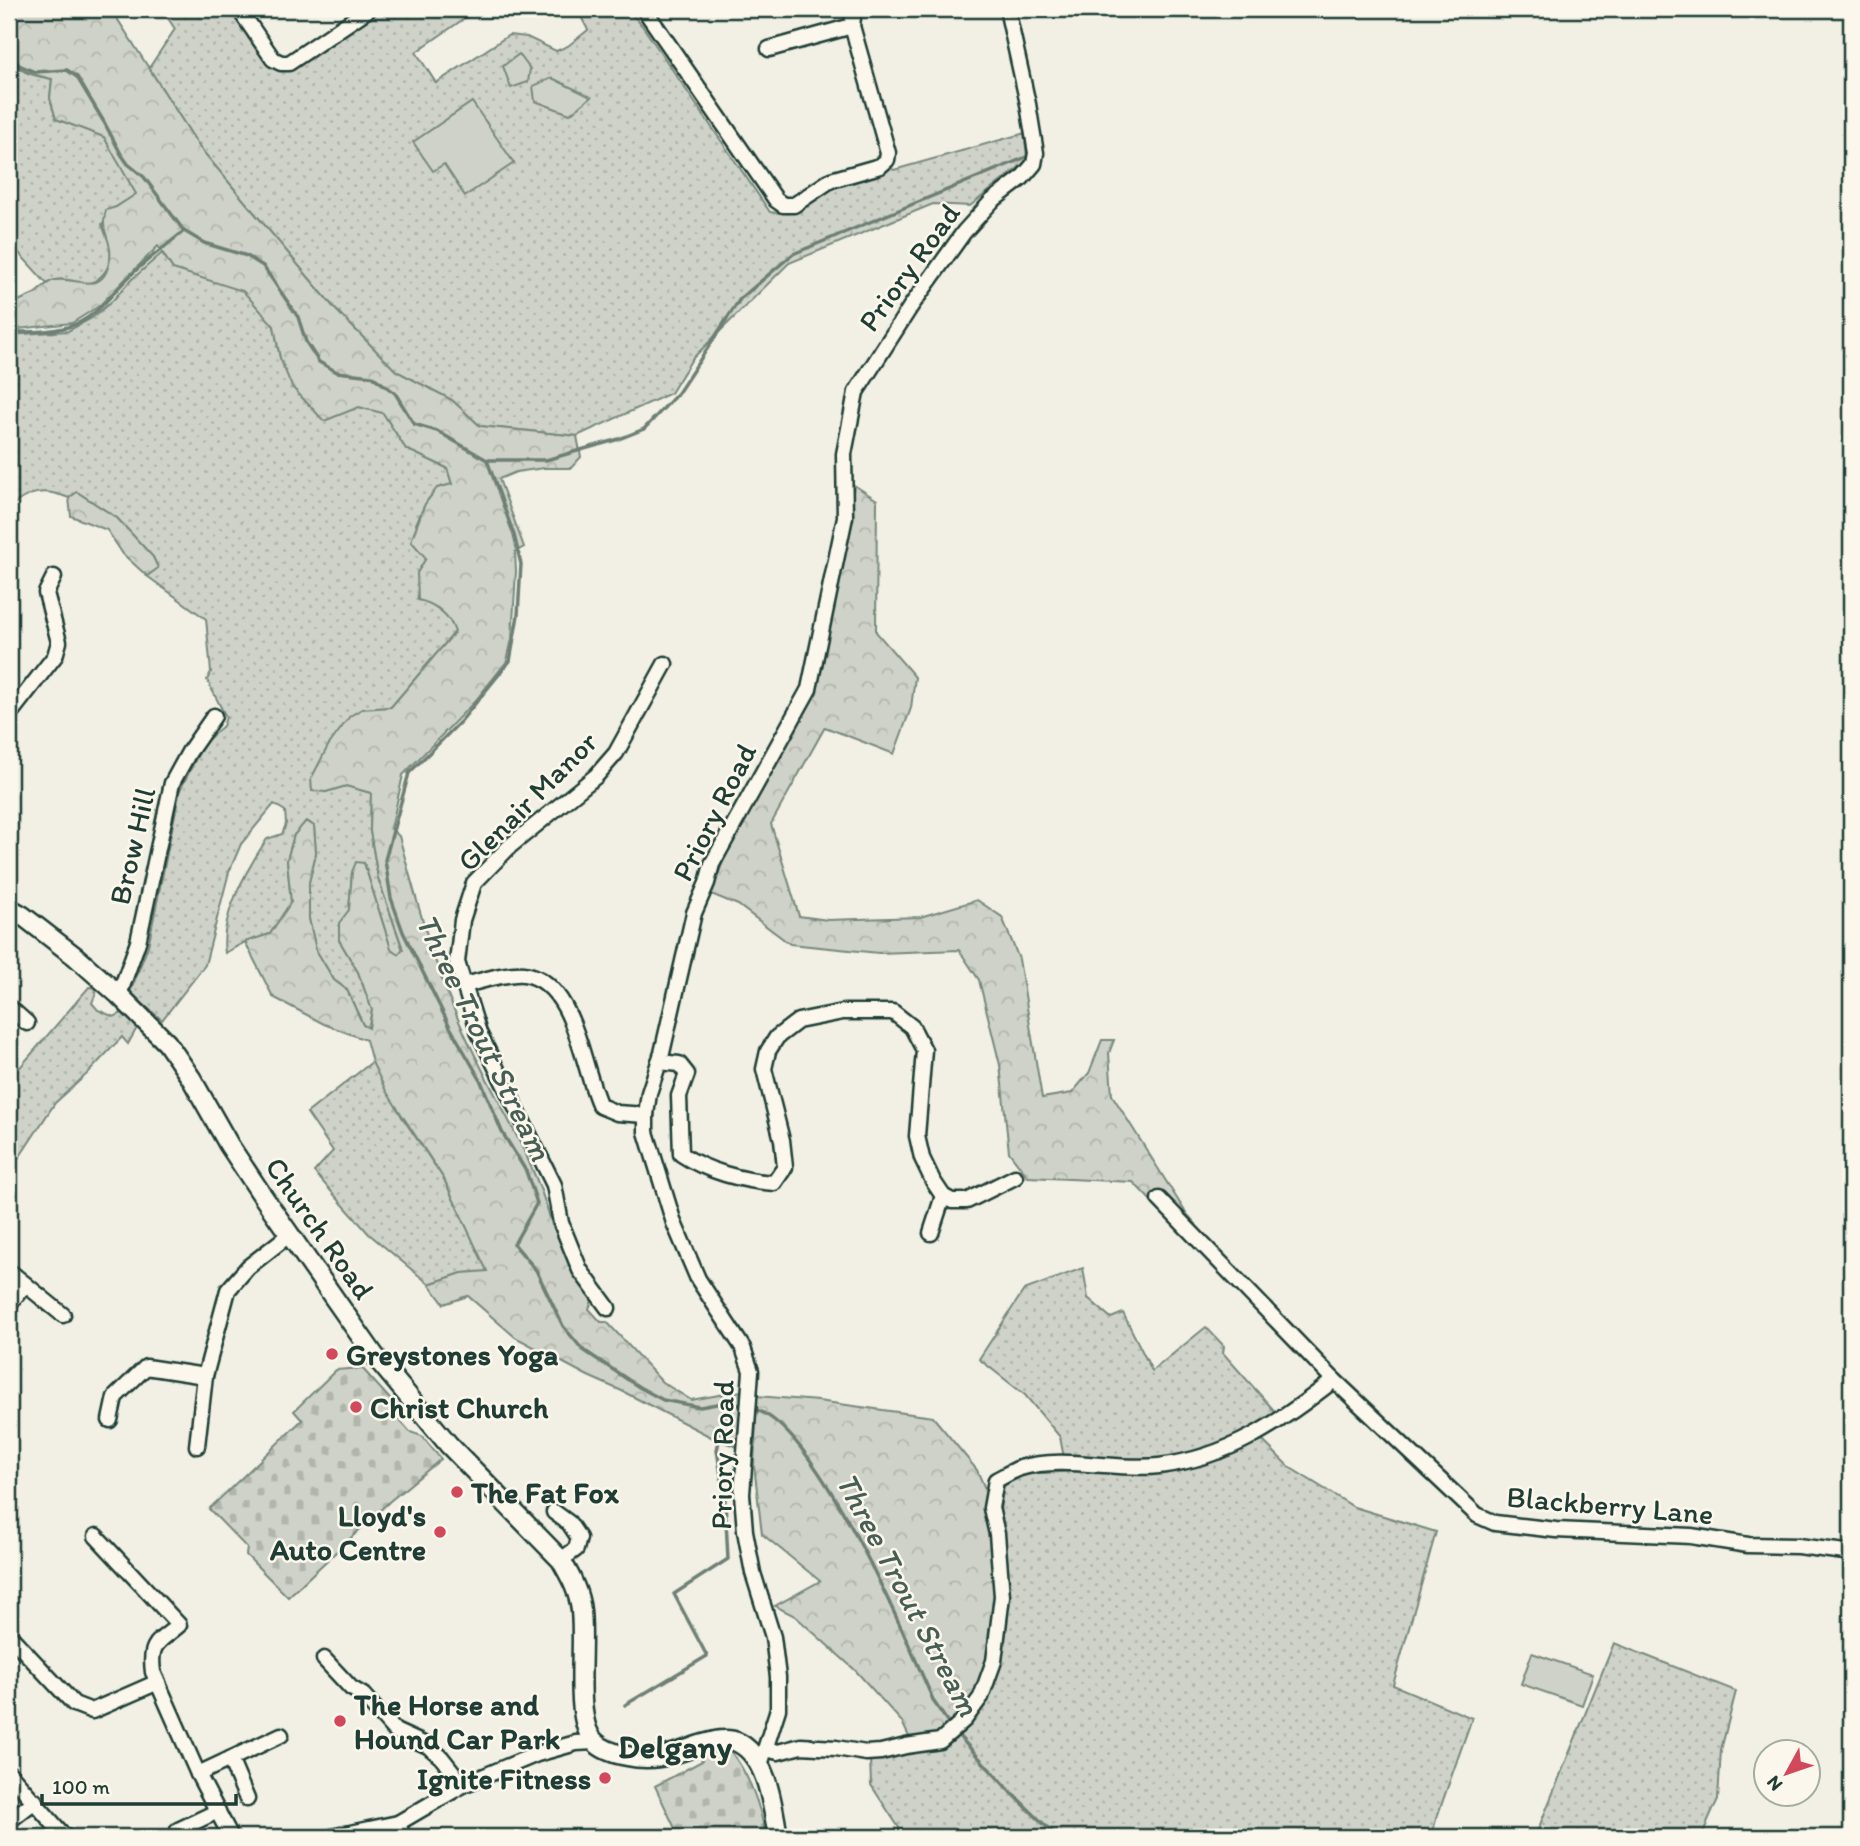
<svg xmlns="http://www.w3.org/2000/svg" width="1860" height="1846" font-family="Itim,sans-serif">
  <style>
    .grass { fill: url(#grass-dots); stroke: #77887e; stroke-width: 2 }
    .forest { fill: url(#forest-crowns); stroke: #77887e; stroke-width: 2 }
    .cemetery { fill: url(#cemetery-stones); stroke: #77887e; stroke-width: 2 }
    .park { fill: #cfd2c8; stroke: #77887e; stroke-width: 2 }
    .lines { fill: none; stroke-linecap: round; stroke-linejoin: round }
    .stream { stroke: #6e7f75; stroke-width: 3.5 }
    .minor-casing { stroke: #1f3d34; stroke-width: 19 }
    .major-casing { stroke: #1f3d34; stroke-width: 23 }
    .minor { stroke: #fbf7ec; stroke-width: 14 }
    .major { stroke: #fbf7ec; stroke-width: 18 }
    .poi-dot { fill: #d1495b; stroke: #fbf7ec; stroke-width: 2.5 }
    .labels { text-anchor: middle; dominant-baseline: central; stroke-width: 5; stroke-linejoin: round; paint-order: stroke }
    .street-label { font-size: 30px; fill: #1f3d34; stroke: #fbf7ec }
    .poi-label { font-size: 30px; font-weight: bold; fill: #1f3d34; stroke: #fbf7ec; text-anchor: start }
    .water-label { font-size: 32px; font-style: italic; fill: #465e55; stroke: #fbf7ec }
    .quarter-label { font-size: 33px; font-weight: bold; fill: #1f3d34; stroke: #fbf7ec }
  </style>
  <defs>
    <pattern id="grass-dots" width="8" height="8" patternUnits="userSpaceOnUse" patternTransform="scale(1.75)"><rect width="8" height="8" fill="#cfd2c8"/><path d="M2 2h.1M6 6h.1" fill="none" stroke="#b1b5ac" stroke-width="1.8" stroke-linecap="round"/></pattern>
    <pattern id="forest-crowns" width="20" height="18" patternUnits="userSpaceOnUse" patternTransform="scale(1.75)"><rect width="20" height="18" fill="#cfd2c8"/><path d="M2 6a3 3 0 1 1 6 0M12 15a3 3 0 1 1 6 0" fill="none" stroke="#b1b5ac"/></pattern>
    <pattern id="cemetery-stones" width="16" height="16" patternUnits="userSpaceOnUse" patternTransform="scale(1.75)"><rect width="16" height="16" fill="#cfd2c8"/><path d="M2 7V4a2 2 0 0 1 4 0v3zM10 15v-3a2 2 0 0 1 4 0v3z" fill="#b1b5ac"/></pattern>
  </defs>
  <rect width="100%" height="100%" fill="#f2f0e5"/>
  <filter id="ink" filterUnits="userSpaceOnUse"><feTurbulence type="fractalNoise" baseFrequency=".0143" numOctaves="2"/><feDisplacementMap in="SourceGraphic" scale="14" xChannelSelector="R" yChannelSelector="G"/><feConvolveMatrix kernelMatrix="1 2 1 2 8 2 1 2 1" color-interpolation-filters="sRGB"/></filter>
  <g filter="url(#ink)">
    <g class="grass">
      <path d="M162,9h75l52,60 89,-60h100l-62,43 20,31 73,-48 18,2 29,14 12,-5 20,-16 -11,-21h50l14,15 129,188c28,6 44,-22 69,-32 15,-6 32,-10 48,-15l7,5 131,-37 2,28 -57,45 -37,-2 -144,59 -97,96 -21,34 -94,43 -97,-10 -28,-26 -56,-29 -61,-62 -135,-161 -51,-80 26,-39z"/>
      <path d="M9,57c11,17 24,18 43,22l-2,19 6,21 48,18 33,57 -21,13 -14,17c2,7 6,14 8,21 4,20 -9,41 -30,38 -12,-2 -23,-7 -33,1l-38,-42z"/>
      <path d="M162,253l11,16 70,21 31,36 6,32 79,49 24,6 23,36 41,19 5,16c-23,7 -27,19 -36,40l11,34 2,44 21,16 6,13 -65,76 -29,2 -36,83 20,-6 25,7 -1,38 8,47 25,72 -5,4 -7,-5 -27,-86 -12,9 -3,38 -10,14v16l19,32 14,38 -4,19 -5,-4 -16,-35 -13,-10 -18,-30 -7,-31v-37l7,-29 -2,-27 -7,-5 -13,14 -7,25 4,42 -21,32 -25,8 -20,11c-6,-37 22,-84 42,-114l15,-5 4,-10 -1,-13 -11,-7 -33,40 -12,28 -24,93 -43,55 -32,-27 18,-47 32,-156 24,-47 19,-17 3,-9 -19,-37 4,-8 -5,-53 -59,-43 11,-8 -5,-11 -36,-39 -40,-26 -8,6c-25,-10 -40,-7 -60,10v-173l59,-4 24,-13 21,-18 18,-20z"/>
      <path d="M89,987l9,1 -6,15 6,7 16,7 10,-5 14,14 -10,18 -6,-7 -34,36 -33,30 -46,70v-93z"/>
      <path d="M372,1062l30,55 42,62 44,93 -26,1 -33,11 -60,-50 -55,-62 19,-21 -26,-38z"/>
      <path d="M1083,1268l5,30 23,20 12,-5 29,58 54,-44 18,19 -1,7 56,63 -14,13 -81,28 -46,6 -74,-5 -4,-21 -35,-42 -46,-36 45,-69z"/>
      <path d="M1261,1439l28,28 65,40 82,25 -43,153 79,33 -42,119h-525l-34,-52 -1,-28c21,-3 62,-5 78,-15 9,-5 16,-16 22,-24 59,-65 16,-155 34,-232l15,-11 190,-14z"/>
      <path d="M1614,1643l122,48 -15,59 -3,49 -17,38h-166z"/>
    </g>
    <g class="forest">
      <path d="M9,9h102l89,139 135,161 61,62 56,29 28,26 97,10 4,21 -10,11h-27l-28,4 -17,7 25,68 -9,5 1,19 -4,68 -5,22 -31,39 -73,75 -12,54 8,7c18,66 35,132 64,194 29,65 71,126 89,195l6,-3 34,79 -3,8 12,13h6l55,60 29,18 51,-9 -2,57 -27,-10 -91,-47 -34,-15 -73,-39 -47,-41 -24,8 -15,-20 33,-11 25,-2 -43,-92 -58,-88 -14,-29 -6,-22 -42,-16 -51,-27 -28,-55 25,-8 21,-32 -4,-42 7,-25 12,-14 8,5 2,27 -7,29v37l7,31 18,30 13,10 16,35 6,3 3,-18 -14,-38 -19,-32v-17l10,-13 3,-38 4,-10 8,1 27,86 7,5 5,-5 -25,-71 -8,-47 1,-38 -25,-7 -20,6 -14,-1 -1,-12 17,-33 22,-30 12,-7 29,-2 64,-75c-6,-18 -19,-28 -37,-32l-1,-27 9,-15 -15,-17 14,-37 12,-16 15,-4 -5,-16 -41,-19 -23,-36 -24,-6 -35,14 -32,-34 -12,-29 -6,-32 -31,-35 -70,-22 -15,-23 -59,60 -27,17 -63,7v-25c8,-4 17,-7 25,-11 6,-4 12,-11 18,-13 21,-8 51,20 58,-22 3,-20 -11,-26 -4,-49l10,-3 20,-13 -32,-57 -48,-18 -6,-21 2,-19c-52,-11 -43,-24 -43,-70z"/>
      <path d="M854,485l23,15 -1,132 39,45 -4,31 -17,46 -69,-27 -54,97 28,92 29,4 92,-3 57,-17 25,17 17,42 23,139 30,-5 17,-20 13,-33h12l-5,13 3,42 74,118 10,11 -11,12 -52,-54 -105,-5 -19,-25 -9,-87 -21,-85 -20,-30 -80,3 -89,-9 -52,-39 -27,-11 13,-35 94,-173 28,-137z"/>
      <path d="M77,492l40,26 36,39 5,11 -11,8 -24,-22 -16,-24 -36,-14 -2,-18z"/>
      <path d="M757,1396l61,5 115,16 44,53 9,21 12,89 -10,88 -12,31 -38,39 -27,3 -9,-19 -47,-52 -60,-54 -20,-10 45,-25 -58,-47 -8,-69z"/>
    </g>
    <g class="cemetery">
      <path d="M362,1368l36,40 -2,8 14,16 12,4 19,23 -51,42 -102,96 -42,-42 1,-7 -38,-39 93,-89 -8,-9 42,-41z"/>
      <path d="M728,1748c22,26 32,57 38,89h-87l-24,-51 47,-25 -3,-8z"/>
    </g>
    <g class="park">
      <path d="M519,54l11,15 -2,13 -17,6 -8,-22z"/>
      <path d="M552,78l39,19 -21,17 -35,-13 -2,-15z"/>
      <path d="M472,102l42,61 -49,33 -21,-32 -11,7 -20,-29z"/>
      <path d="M1532,1653l61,21 -11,31 -61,-21z"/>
    </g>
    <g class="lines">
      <g class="stream">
        <path d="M9,51l10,14 16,7 32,-2 10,7 27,45 17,32 7,10 16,13 40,54 20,12 43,13 16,10 35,51 8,25 13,20 18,10 35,4 23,17 19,31 23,7 50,29 27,75 7,29 -3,51 -8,46 -49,60 -52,52 -24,87 6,38 12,34 47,95 30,52 22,53 24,39 11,32 -23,41 22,26 27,56 19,23 57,38 24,13 37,7 28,-5 18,5"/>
        <path d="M9,332c20,0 40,0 59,-5 27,-7 43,-33 62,-51 16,-16 36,-30 54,-45"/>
        <path d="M487,460h59l73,-21 25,-10 34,-36 62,-94 53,-45 238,-99"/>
        <path d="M753,1409c63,14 155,233 181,293l17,25"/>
        <path d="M625,1705l82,-49 -33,-62 54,-35 -3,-58 -8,-51 11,-48"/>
        <path d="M956,1733l50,54 51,50"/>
      </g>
      <defs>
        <g id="minor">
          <path d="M239,9l34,50 8,4h8l80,-54"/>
          <path d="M644,9l132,191 7,5h11l37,-25 49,-14 7,-6 1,-7 -36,-127 2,-17"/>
          <path d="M769,49l83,-23"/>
          <path d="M9,715l46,-59 4,-14 -13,-49 8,-16"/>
          <path d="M465,985c16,-4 44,-13 59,-11 51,7 58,94 76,132l17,7 29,2"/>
          <path d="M119,995l19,-53 34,-159 17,-31 25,-36"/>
          <path d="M9,1007l18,16"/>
          <path d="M659,1062l20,2 8,10 -8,22 2,58c25,17 62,27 93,29l11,-16 -3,-27 -18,-71 4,-18 9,-14 21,-16 45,-9h50l19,15 12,23 -7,86 5,22 11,23 10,15 9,5h15l48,-24"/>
          <path d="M1159,1199l175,181 143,135 18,8 61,7 135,6 57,9 50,1 47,6 6,5"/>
          <path d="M931,1233l12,-37"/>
          <path d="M9,1271l54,44"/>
          <path d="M9,1305l16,-21"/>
          <path d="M608,1308l-28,-38 -19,-47 -7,-38 -75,-152 -22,-71 5,-42 12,-37 36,-37 86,-70 20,-23 49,-89"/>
          <path d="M110,1420l5,-23 31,-30 59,9"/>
          <path d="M197,1446l8,-70 23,-86 20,-23 42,-33"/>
          <path d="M554,1512l15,11 10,15 -3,11 -15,11"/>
          <path d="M96,1536l83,89c-20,17 -30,17 -26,47l45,102 33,63"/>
          <path d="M9,1635l65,69 18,7 66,-29"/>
          <path d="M324,1659l27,29 12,7 32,36 33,15 13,11 22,28"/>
          <path d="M766,1749l12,3 23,-6 35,2 30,5 15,-1 25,-6 34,-5 25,-22 16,-22 13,-36 8,-65 -5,-62 -6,-26 5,-28c8,-4 16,-9 24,-12 45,-13 93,3 139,-2 71,-9 120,-43 175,-86"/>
          <path d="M230,1759l17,40"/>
          <path d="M760,1765l18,-56v-32l-5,-40 -20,-64 -8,-42 -3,-37 9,-123 -8,-23 -45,-69 -24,-56 -28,-91v-17l3,-22 13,-40 32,-140 13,-30 5,-19 97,-175 36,-172 -1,-63 12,-62 55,-86 53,-74 28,-31 30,-23 12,-14 2,-11 -8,-49 -21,-95"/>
          <path d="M9,1773l56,64"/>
          <path d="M198,1774l83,-39"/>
          <path d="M9,1821l26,-20"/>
          <path d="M398,1823l5,14"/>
          <path d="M178,1830l40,-19"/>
          <path d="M331,1837l67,-14 65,-38 74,-31 39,-11 18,-1"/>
        </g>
        <path id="major" d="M9,908l14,8 53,41 43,38 48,48 24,35 38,67 35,53 110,157 75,90 112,115c8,14 16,28 19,44 7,33 -8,114 14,137 8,9 22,13 33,15 29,6 46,-2 73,-11 11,-3 26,-8 37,-3 31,14 36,67 41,95"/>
      </defs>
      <use href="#minor" class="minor-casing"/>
      <use href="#major" class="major-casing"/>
      <use href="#minor" class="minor"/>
      <use href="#major" class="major"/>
    </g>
  </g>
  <g class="poi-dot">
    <circle cx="332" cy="1354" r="7"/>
    <circle cx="356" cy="1407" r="7"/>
    <circle cx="457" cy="1492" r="7"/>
    <circle cx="440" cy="1532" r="7"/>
    <circle cx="340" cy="1721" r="7"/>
    <circle cx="605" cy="1778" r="7"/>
  </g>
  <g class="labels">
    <g class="street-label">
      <text transform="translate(909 267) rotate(-54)">Priory Road</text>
      <text transform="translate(527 801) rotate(-45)">Glenair Manor</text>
      <text transform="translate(714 812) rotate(-63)">Priory Road</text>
      <text transform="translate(132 846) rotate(-77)">Brow Hill</text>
      <text transform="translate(320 1228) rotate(55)">Church Road</text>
      <text transform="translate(722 1455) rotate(-89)">Priory Road</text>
      <text transform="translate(1610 1505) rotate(5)">Blackberry Lane</text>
    </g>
    <g class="poi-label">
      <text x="346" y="1354">Greystones Yoga</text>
      <text x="370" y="1407">Christ Church</text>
      <text x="471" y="1492">The Fat Fox</text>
      <text x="426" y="1515" text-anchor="end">Lloyd's<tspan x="426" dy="34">Auto Centre</tspan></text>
      <text x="354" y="1704">The Horse and<tspan x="354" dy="34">Hound Car Park</tspan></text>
      <text x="591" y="1778" text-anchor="end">Ignite Fitness</text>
    </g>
    <g class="water-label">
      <text transform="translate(484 1037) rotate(64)">Three Trout Stream</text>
      <text transform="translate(908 1594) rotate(62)">Three Trout Stream</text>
    </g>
    <g class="quarter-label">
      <text x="675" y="1746">Delgany</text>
    </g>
  </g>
  <rect width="1860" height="1846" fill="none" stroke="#fbf7ec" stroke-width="35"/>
  <rect x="18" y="18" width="1825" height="1811" fill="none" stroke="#1f3d34" stroke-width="2.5" filter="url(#ink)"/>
  <g transform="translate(1787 1773) rotate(230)"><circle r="33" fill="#fbf7ec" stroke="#a3ada2" stroke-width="2"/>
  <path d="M0-5L12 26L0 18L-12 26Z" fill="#d1495b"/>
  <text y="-10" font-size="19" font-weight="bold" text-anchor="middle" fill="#1f3d34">N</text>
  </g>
  <path d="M42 1794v10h194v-10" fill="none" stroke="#1f3d34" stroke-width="3.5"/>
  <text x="52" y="1794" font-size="21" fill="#1f3d34" stroke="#fbf7ec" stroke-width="5" paint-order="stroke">100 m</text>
</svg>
